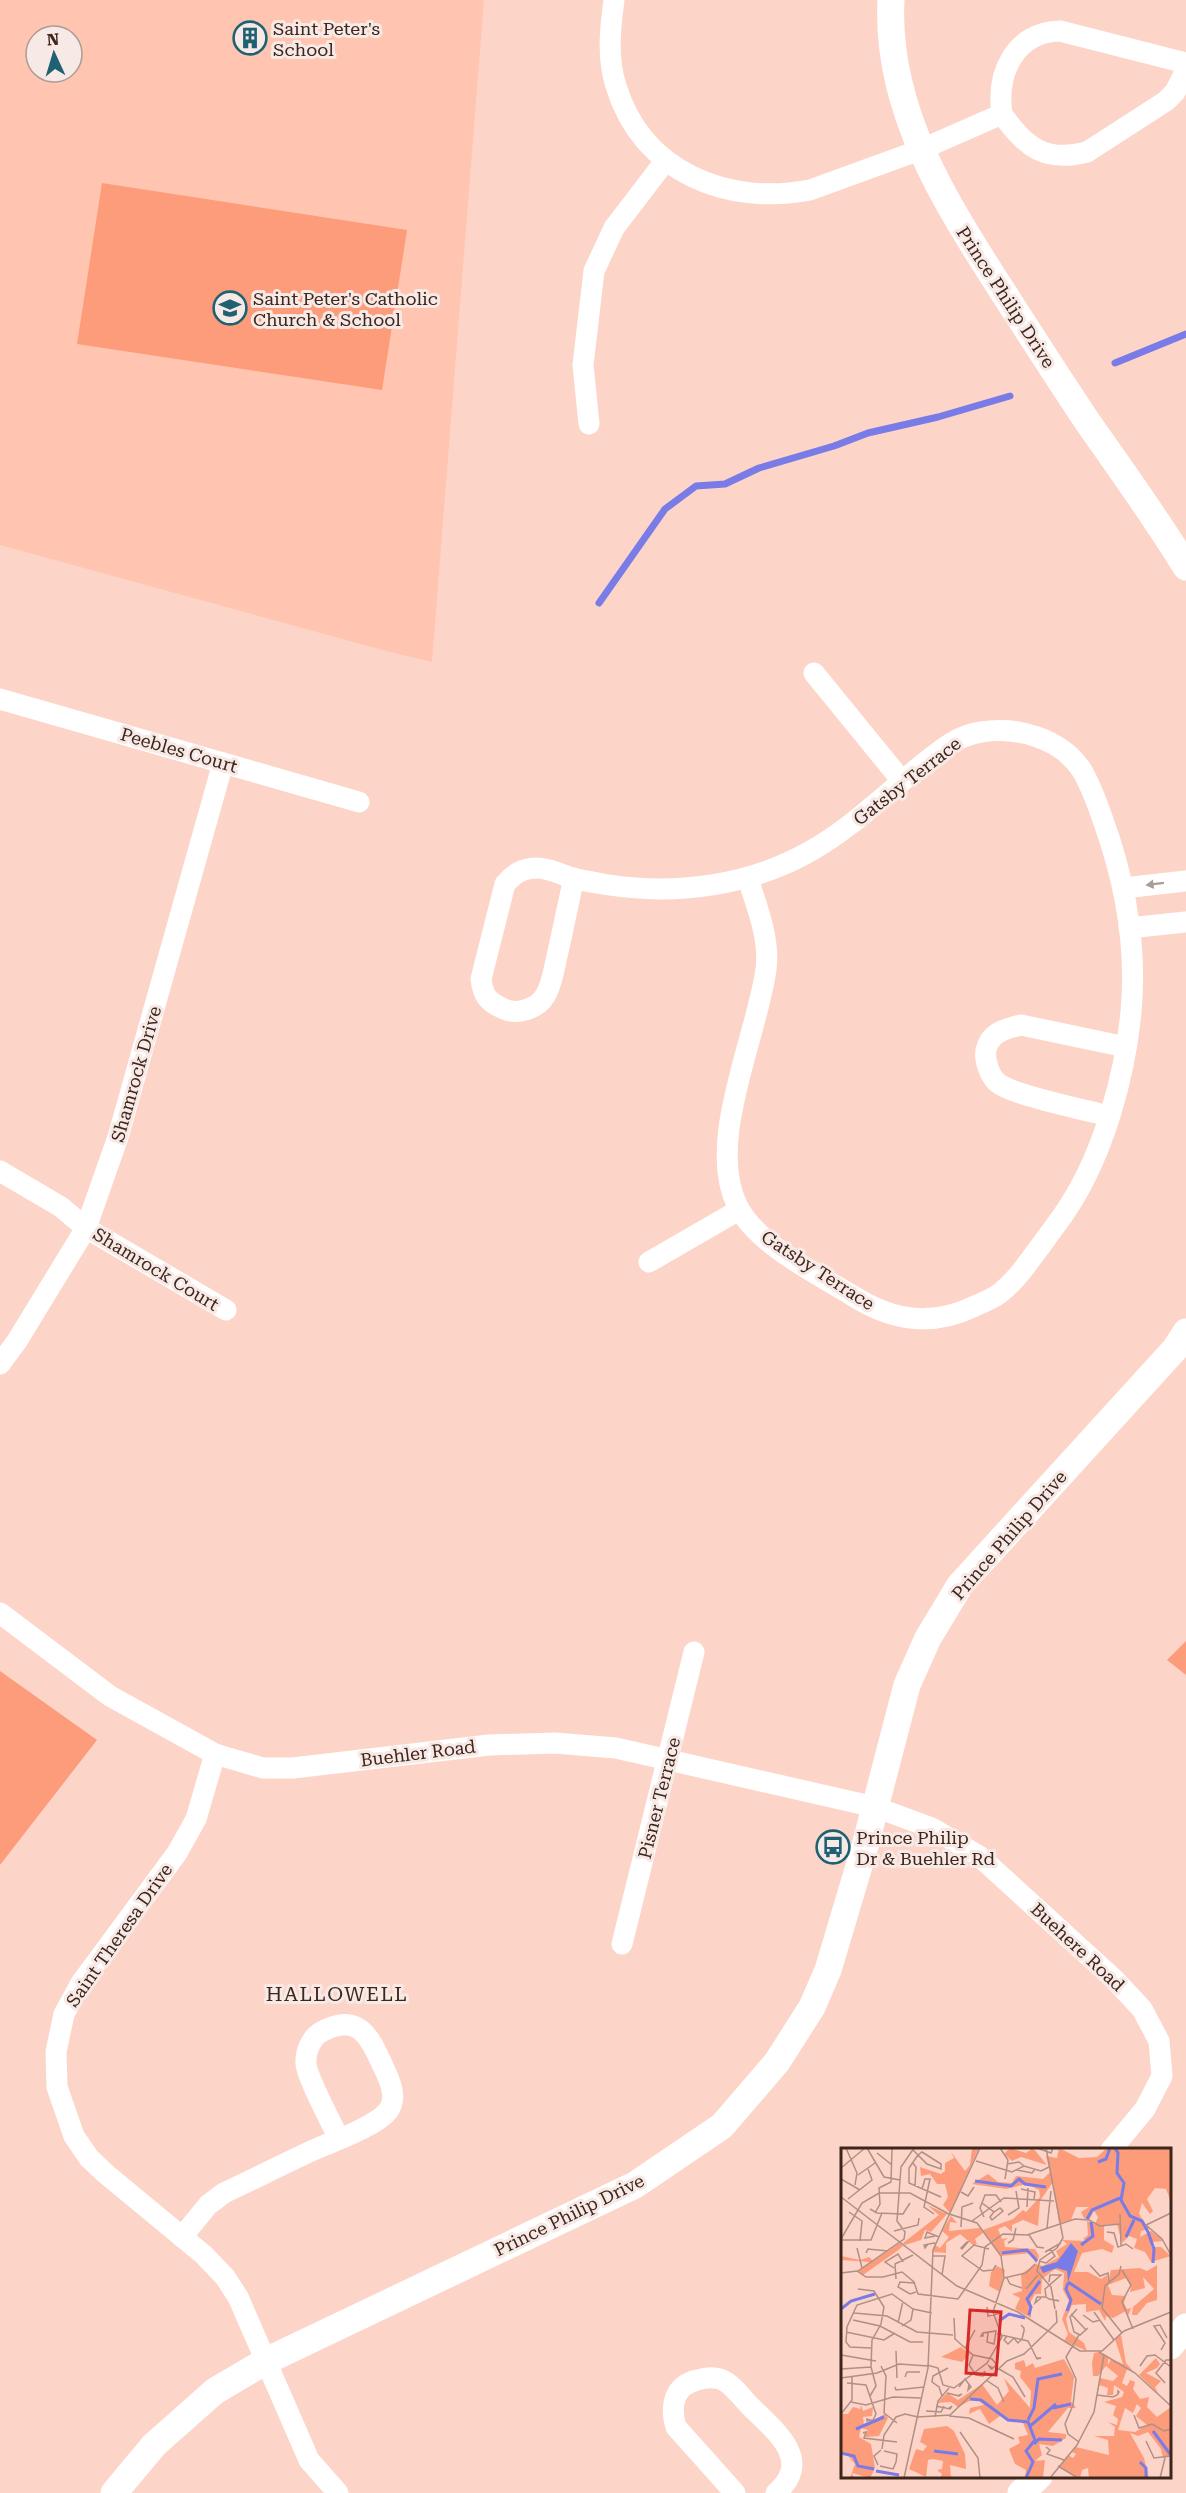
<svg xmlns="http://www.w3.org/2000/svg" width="1186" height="2493" font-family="'Roboto Serif',serif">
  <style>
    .built { fill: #ffc5b1; fill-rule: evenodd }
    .green { fill: #fc9c7b }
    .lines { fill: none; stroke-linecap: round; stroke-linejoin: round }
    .stream { stroke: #797be7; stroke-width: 7 }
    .minor { stroke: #fff; stroke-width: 21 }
    .tertiary { stroke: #fff; stroke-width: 27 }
    .oneway { fill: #a89d99 }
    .labels { text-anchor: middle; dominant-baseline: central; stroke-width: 6; stroke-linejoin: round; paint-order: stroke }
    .poi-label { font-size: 18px; fill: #3e261d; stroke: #f7e9e5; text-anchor: start }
    .street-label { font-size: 18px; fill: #3e261d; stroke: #f7e9e5 }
    .neighbourhood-label { font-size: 20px; letter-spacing: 1.5px; fill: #3e261d; stroke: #f7e9e5 }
    .inset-river { fill: none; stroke: #797be7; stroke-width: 3 }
    .inset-road { fill: none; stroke: #b18f84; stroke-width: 1.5 }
    .view { fill: #d62828; fill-opacity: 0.15; stroke: #d62828; stroke-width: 3 }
    .inset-edge { fill: none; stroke: #3e261d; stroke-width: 3 }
  </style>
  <rect width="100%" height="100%" fill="#fdd5c8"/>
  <path class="built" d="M0,0h484l-52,662 -46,-11 -386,-106zM36,36h36v36h-36z"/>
  <g class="green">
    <path d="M102,183l305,47 -25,160 -305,-46z"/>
    <path d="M1186,1641v34l-19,-15z"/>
    <path d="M0,1671l97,69 -97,125z"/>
  </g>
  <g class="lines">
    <g class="stream">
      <path d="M1115,363l71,-29"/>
      <path d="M599,603l66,-94 31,-23 29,-2 34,-16 75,-22 34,-13 70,-16 72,-21"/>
    </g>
    <g class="minor">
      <path d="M614,0c-4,29 -7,58 2,86 26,86 111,120 194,104l110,-40 82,-36c23,33 43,49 85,38l79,-51 9,-9 11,-22"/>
      <path d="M1002,114c-6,-41 13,-82 58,-83l126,32"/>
      <path d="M589,424l-6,-59 11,-94 20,-43 52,-68"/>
      <path d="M814,673l88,108"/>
      <path d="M0,699l359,103"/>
      <path d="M574,878c-6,26 -11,52 -17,78 -3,13 -5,29 -12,40 -8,13 -28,19 -41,13 -16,-7 -21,-13 -23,-30l24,-95c9,-10 17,-16 32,-16 12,0 23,6 35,10 12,3 25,5 37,7 67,10 138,1 198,-32 41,-22 75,-56 111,-85 20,-16 37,-32 63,-36 35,-6 79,6 100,37 10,16 16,34 22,51 22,61 34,128 28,192 -6,63 -27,140 -62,194 -8,13 -18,25 -27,38 -13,17 -25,36 -42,49 -7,6 -17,9 -25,13 -43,21 -82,15 -122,-10 -37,-23 -97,-52 -116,-91 -31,-64 20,-168 29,-236 4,-30 -9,-62 -18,-90"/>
      <path d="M1124,888l62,-7"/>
      <path d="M1129,928l57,-6"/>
      <path d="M1108,1116c-22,-6 -96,-21 -110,-33 -8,-6 -14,-23 -12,-33 4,-18 19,-21 35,-25l105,22"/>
      <path d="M0,1171l61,36 25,21 140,82"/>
      <path d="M649,1262l90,-52"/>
      <path d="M0,1364l17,-23 69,-113 32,-91 105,-374"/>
      <path d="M0,1613l110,83 105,58 48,14h30l196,-23 66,-2 61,5 259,59 57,21 47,28 135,123 28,30 17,32 3,35 -17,33 -34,41"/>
      <path d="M215,1754l-19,65 -19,34 -96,130 -17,31 -8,38 1,35 17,49 15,22 17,16 98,81 21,22 13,20 71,163 29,33"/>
      <path d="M622,1944l72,-292"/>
      <path d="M182,2237l26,-32 16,-12c28,-13 55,-27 83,-40 21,-10 67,-25 81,-42 11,-14 0,-34 -6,-47 -13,-29 -25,-52 -61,-32 -10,6 -16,20 -15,32 1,13 26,60 33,75"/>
      <path d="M735,2493l-59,-66c-6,-20 -3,-41 21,-47 7,-2 16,-3 23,-1 12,4 22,19 31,28 24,24 63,53 25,86"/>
    </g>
    <g class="tertiary">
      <path d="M891,0c-6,114 60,211 119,303 26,40 52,81 79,121 33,47 67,94 97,143"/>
      <path d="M1170,2346l16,-19"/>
      <path d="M114,2493l40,-48 61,-54 51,-30 369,-176 87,-59 55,-64 35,-55 16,-37 37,-124 42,-161 21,-47 32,-53 215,-236 11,-17"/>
      <path d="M1021,2493l18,-17"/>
    </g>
  </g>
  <defs><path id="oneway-solid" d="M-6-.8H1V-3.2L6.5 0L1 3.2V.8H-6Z" transform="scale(1.5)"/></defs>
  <use class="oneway" href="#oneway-solid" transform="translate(1155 884) rotate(173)"/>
  <defs>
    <symbol id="building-ring" viewBox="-11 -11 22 22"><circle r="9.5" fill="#f7e9e5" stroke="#1d6173" stroke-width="1.5"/><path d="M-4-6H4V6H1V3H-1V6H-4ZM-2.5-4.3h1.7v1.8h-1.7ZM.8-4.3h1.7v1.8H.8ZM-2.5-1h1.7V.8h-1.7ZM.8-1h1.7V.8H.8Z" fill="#1d6173"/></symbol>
    <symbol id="school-ring" viewBox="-11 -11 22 22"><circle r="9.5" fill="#f7e9e5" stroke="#1d6173" stroke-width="1.5"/><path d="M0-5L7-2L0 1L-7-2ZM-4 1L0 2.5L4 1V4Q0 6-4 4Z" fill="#1d6173"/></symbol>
    <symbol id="bus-ring" viewBox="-11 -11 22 22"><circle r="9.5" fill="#f7e9e5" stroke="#1d6173" stroke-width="1.5"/><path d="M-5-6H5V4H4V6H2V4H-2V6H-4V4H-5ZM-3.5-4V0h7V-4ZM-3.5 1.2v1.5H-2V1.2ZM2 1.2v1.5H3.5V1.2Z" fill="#1d6173"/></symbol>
  </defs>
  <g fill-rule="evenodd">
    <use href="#building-ring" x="231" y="19" width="38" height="38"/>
    <use href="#school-ring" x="211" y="289" width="38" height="38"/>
    <use href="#bus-ring" x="814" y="1828" width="38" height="38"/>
  </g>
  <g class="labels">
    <g class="poi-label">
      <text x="273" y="28">Saint Peter's<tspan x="273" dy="21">School</tspan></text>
      <text x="253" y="298">Saint Peter's Catholic<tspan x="253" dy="21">Church &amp; School</tspan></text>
      <text x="856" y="1837">Prince Philip<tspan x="856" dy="21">Dr &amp; Buehler Rd</tspan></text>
    </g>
    <g class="street-label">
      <text transform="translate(1006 297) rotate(57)">Prince Philip Drive</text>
      <text transform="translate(179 750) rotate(16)">Peebles Court</text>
      <text transform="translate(907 781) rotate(-38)">Gatsby Terrace</text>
      <text transform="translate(136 1074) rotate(-74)">Shamrock Drive</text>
      <text transform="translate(156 1269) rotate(31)">Shamrock Court</text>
      <text transform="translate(818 1270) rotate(33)">Gatsby Terrace</text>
      <text transform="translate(1009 1535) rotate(-49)">Prince Philip Drive</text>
      <text transform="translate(418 1753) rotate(-7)">Buehler Road</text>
      <text transform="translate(659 1798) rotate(-76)">Pisner Terrace</text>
      <text transform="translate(119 1935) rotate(-55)">Saint Theresa Drive</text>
      <text transform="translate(1078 1947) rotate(43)">Buehere Road</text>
      <text transform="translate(569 2215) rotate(-26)">Prince Philip Drive</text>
    </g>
    <g class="neighbourhood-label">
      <text x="337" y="1994">HALLOWELL</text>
    </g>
  </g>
  <g transform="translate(841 2148)">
    <rect width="330" height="330" fill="#fdd5c8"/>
    <path d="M131,0h7l-29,65 -7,-8 5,-8 -3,-13h-8l-7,-10 -9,2 -1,-9 21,7 4,-3v-8l9,-5 -3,-6 14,19 5,-6zM169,0l16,5 7,-5 14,17 -26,-8 -9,4 -8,-7zM218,0l20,10 18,-1 10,-9h64v54l-5,-13 -11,-1 -8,11 6,12 -3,3 -8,-11 -3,11 10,15 -8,2 -1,6 11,-6 13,10 -12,1 -1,5h10l10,9 -20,6 -6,-10 -11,-4 3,-9 -8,-3 -7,7 -5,-19 -13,1v15l10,6 -2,7 -10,-4 -20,4 -8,19h14l13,7 6,-4 1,7 3,-12 29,-2 7,3 10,-6v35l-10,3 -10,12h-5l1,-8 21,-18 -11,-12 2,11 -15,4 1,-5 -5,-9 -18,7 4,10 14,1 -2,7 3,6 4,-1 -3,8 -2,-5 -13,7 -7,-2 -1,5 -6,-11 -13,2v-8l-14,1 -6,14 3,13 15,11 3,8 -23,-10 4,-7 -6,-15 7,-18 -6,-11 1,-17 -9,-4 -13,10 -1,15h-6l-4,7v17l-16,-9 5,-11 -8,-4 10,-3 -1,-17 15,-10 -4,-11 -31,3 -18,-26 30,-11 10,-9 3,2 14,-15 -1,-7 -12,-6 -21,5 -34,-5 16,-10 10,8 14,1 4,-7 27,3 7,-7 -4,-16 11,2zM212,34l6,41 12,-3 5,-13h13l-8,5 3,6 5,2 5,-9 4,6 -3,7 -8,-3 1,14 -5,4 4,2 -25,-1 5,4 -11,7 3,6 -16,9 -7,-2 3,-8 -4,-7 -30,-2 -1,-6 4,-3 -6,1 -4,-10 7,-3 7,6v-7l11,-5 15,6 2,-25zM86,57l20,9 -16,18 -6,-2 -4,10 -16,5 -2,-2 36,-28zM110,68l6,7 -7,-1 -1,9 31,-3 3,5 -8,6 2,5 -4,1 -13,-11 -14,9v10l-13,-1 2,-7 5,3 9,-11 -7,-6zM59,95l3,3 -6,5 -34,24 -5,-4 12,-9 -29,-2v-4l19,4 9,-3 4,4zM156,118l8,4 -5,22 -11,-6 2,-14zM280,187l5,28 7,8 -6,-2 -5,14 5,3 3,-6 5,2 -2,7 7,10 9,-2 -2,10 10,10 14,-10v49l-8,2 -2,-9 -13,-17 -10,4 -8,-3 14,25 5,20h-60l-1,-10 -6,2 -2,8 -21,-12 9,-11 5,3 3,-4 -4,-2 4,-5 33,8 -1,-15 -14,-4h20l1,-9 -7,-5 9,3 1,-6 -5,-4 3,-9 -12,-4 18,-5 2,-5 -10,-7 -1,10h-6l1,-7 -9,-3 1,-7 13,3 5,-5 -12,-10 -8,10h-5l-1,-13 2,-10 5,-1 9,6v7l3,-6 12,5 -8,-25zM296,256l4,4 -5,8 11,9 -12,7 -17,-2 7,-22 8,5zM120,199l9,7 -8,8 -21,-5zM315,210l4,6 -3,4 -11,5 15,8 -6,6 3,6 -19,-18zM223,211l10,18 -3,24 5,7h-8l-20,24 18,2v4l-13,8 -14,-2 3,11 -7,6 10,-1 -2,18h-18l1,-8 -11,-6 -6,-15 11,-6 -2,-6 10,-2 -5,-12 -23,-7 -11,8 -9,-15 -11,5 1,-6 14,-3 -9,-7 -17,9 -7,-5 -14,1 10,-10 11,7 24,-16 15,21 12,-14 -5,-13 26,30 1,-17 -11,-14 1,-6 -6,-2v-6l9,-3 2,7 7,-4 2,5zM20,257l2,6 10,-4 -1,9 -9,1 1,8 21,-11 3,4 -9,18 -12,1 -3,-1 4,-6 -7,-2 -2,9 12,7 4,24 -5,10 -18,-5 2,5h-4l5,-14 -10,-12 -4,1v-39h7l5,-7 7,2zM106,278l7,5 11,23 1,15 -16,-4 1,13h-11l2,-4 -5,-4 5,-1 1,-8 -10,-2 -5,1 -2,17 -17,-8 7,-20 7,2 4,-5 -7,-4 4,-13z" fill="#fc9c7b" fill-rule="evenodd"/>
    <path d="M230,95l7,8 -10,31 -1,-11 -10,-3 -14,5 -3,-6 17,-5z" fill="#797be7"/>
    <path class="inset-river" d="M274,0l3,5 -1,20 7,10 -3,17 9,16 12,5 6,11 6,17 -1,14M257,14l8,-3 4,-11M134,33l36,5 8,-7 6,5 21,3M246,71l5,-9 28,-12M285,89l8,-17M240,97l12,-9 -2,-14M161,105l25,-3 10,11M227,134l33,22M0,161l10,-8 24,-7M226,163l4,-11 -5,-11 2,-6M188,167l2,-8 -4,-8 13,-18M158,173l10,-7 16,4M129,251l11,1 27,20 20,2 7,18 -9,11 7,11 -7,16M212,260l18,-4M187,272l6,-12 4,-29 24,-5M188,279l27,-23M15,281l28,-12M312,283l17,23M193,296l5,-5 23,1M93,303l24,3M0,305l13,3 4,10 16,3M299,314l6,6v10M35,323l23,4"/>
    <path class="inset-road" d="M5,0l11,25 -2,12M26,0l17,29 16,3M159,0l8,12 -3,19M196,0l14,5 2,-5M205,0l17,90 -6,10 -17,12 -3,11 14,16 4,22M72,2l5,5 -9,13v15l32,14M81,4l19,12v5l-14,-5 -9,-9zM36,5l15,12M135,13l36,11 12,-6 17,5 8,-4M71,14l4,5 -1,19M166,16l12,-2 5,4M0,20l24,-20M176,22l15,3 3,-4M17,27l17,-12M0,31l19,11M81,41l3,-10h5l-6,28 10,7M180,41l14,3 -1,7M120,44l7,4 6,-9M0,49l116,89 61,26 62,39h22l22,-20 47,-19M7,51l24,-19 -4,-11M141,55l12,9 -4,5 2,3 11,-9 -3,-3 -6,4M186,59l1,-19M29,61l7,4 26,1 7,-11M8,64l13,9 -2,20M34,65l5,-9 -1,-16 12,-6 1,-34M330,65l-25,12 16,14 9,16M279,66l1,32M167,67l11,-7 -3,-17M143,69l-4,-9 5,-13h11l5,7M131,73l32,-23 50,3M120,79l1,-20 11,-4M206,80l4,-37M53,83l24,-6 1,-7M266,84l7,1 4,14 8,-3 7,5M188,87l8,12 7,1M94,88l-10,2 2,-6 12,5M0,91l21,-36 17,-10h31l37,20M0,92h30l11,-27M127,94l-6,7 -1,-1 6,-6zM167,95l5,-3 3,-12M87,96l-3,4 -1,-3 10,-2 2,1M16,100l5,20M148,101l-15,-4 -12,11 21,15 10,-1 3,-5M204,104l16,-9M25,105l2,-4 20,2M91,108h13l-3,19M198,113l7,2 9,-7 -5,-7M249,117l10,11 8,-3 1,10M280,118l-2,8 -14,12 -3,22 20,25M53,120l-9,-6 13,-8 5,8M281,122l9,15 -9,17 11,27M17,123l46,-32 1,-7 -8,-11 4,-54 13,-19M0,125l16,-2 9,6h17l19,-5 12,10 4,12 40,5 24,-34 3,-18 18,-13 24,1 48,-16 14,1 11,6 20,-2M163,130l22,-5 9,-9M166,130l3,6 12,4M55,131l-1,-15 18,-9M73,135l-14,-1 -2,5 12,7 6,-2M17,141l16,2 10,16 -3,17 -9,16 -1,27 5,19 -6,10M185,141l12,-14M205,149l-1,-8 16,-14h-11l-1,7M200,150l-6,5 2,-6h9l3,2 10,2 -3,-1M146,159l1,9 13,-3M236,161l-7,8 4,15 6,3 8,-7M253,164l20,28M13,165l33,3 30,16 36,3M230,166l15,16M242,167l10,7 7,-2M113,170l1,21 18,16 19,4 4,5v1l-4,4h-1l-2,-3 4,2M12,172l27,6 30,16h13M57,175l5,-22M61,178l9,-6 2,-11M5,184l38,8 11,-7M142,185l-2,3h2v-3l13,-2 -2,13 -7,-2 1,-9M156,186l31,7 9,18 4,-1h-4M238,187l-13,22 10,22 -3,26 -8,19 3,10 11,8M166,188l-3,4 4,4 6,-6 4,5 4,-4M181,191l2,-8v-3l-3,-3 3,3M30,200l-21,-1 -4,-5 1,-15 10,-22 35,-11 21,15 19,4M124,200l10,-18M320,202l4,-7 -11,-17 6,-1 7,13M55,203l1,27M258,204l36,21 36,33M0,207l35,6M132,207l-4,10 7,10 7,1 3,-2 -2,-3 1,4M86,217l11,3 5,17 11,3 33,-25 15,-26 -9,-25 11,-34 -3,-22 -24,-33 -31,-10M40,218l5,10 -2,37 13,10M299,218l7,-10 8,-1 16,12M0,221l30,-2M158,221l14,8 12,20M64,229l2,-5h13M0,230l36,-5 22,-9 29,2M145,232l12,8 6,14M6,235l19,2 10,29 -3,6h-3l-3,1v-2l3,1M324,235l-9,-10 10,-13h5M54,239l1,3 28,-3M118,239l6,-8 6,8 -3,3 1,-5M106,245l12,3 3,-2 -5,2M256,247l16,2 4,-2 1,-1 1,-2 -1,-1v3M101,248l-3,-9 -7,-5 1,-6 15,-8M10,254l15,3 27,-8 29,1M95,258l14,3 2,-3 -3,2M85,263l15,1 3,-6M0,266l11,-14v-23M293,267l5,13 13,-4 12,7 7,-2M108,268l20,2 45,21M94,269l3,-16 11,-13M119,284l18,26 2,20M22,285l3,-1 -2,6 33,4M305,293l8,17 17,-2M205,299l4,3 -3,4 17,6M41,301l2,-14 12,-18 9,-3 13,3 32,-2 57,-54 17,-7 25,-24 8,-8 -1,-12M37,317l-4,-9 7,-6M39,318l13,3 3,-7 1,-8 -13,-3M217,318l20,12M63,330l24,-110 5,-118 47,-102M209,330l27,-33 17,-33 10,-57M319,330l5,-20"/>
    <path class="view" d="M129,162l31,2 -5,63 -30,-2z"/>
    <rect width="330" height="330" class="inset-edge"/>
  </g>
  <g transform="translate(54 54) rotate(356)"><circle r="28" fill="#f7e9e5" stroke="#ad9b95" stroke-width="1.5"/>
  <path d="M0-4.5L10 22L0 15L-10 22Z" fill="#1d6173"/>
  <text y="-9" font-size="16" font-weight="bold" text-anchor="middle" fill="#3e261d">N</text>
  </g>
</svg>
